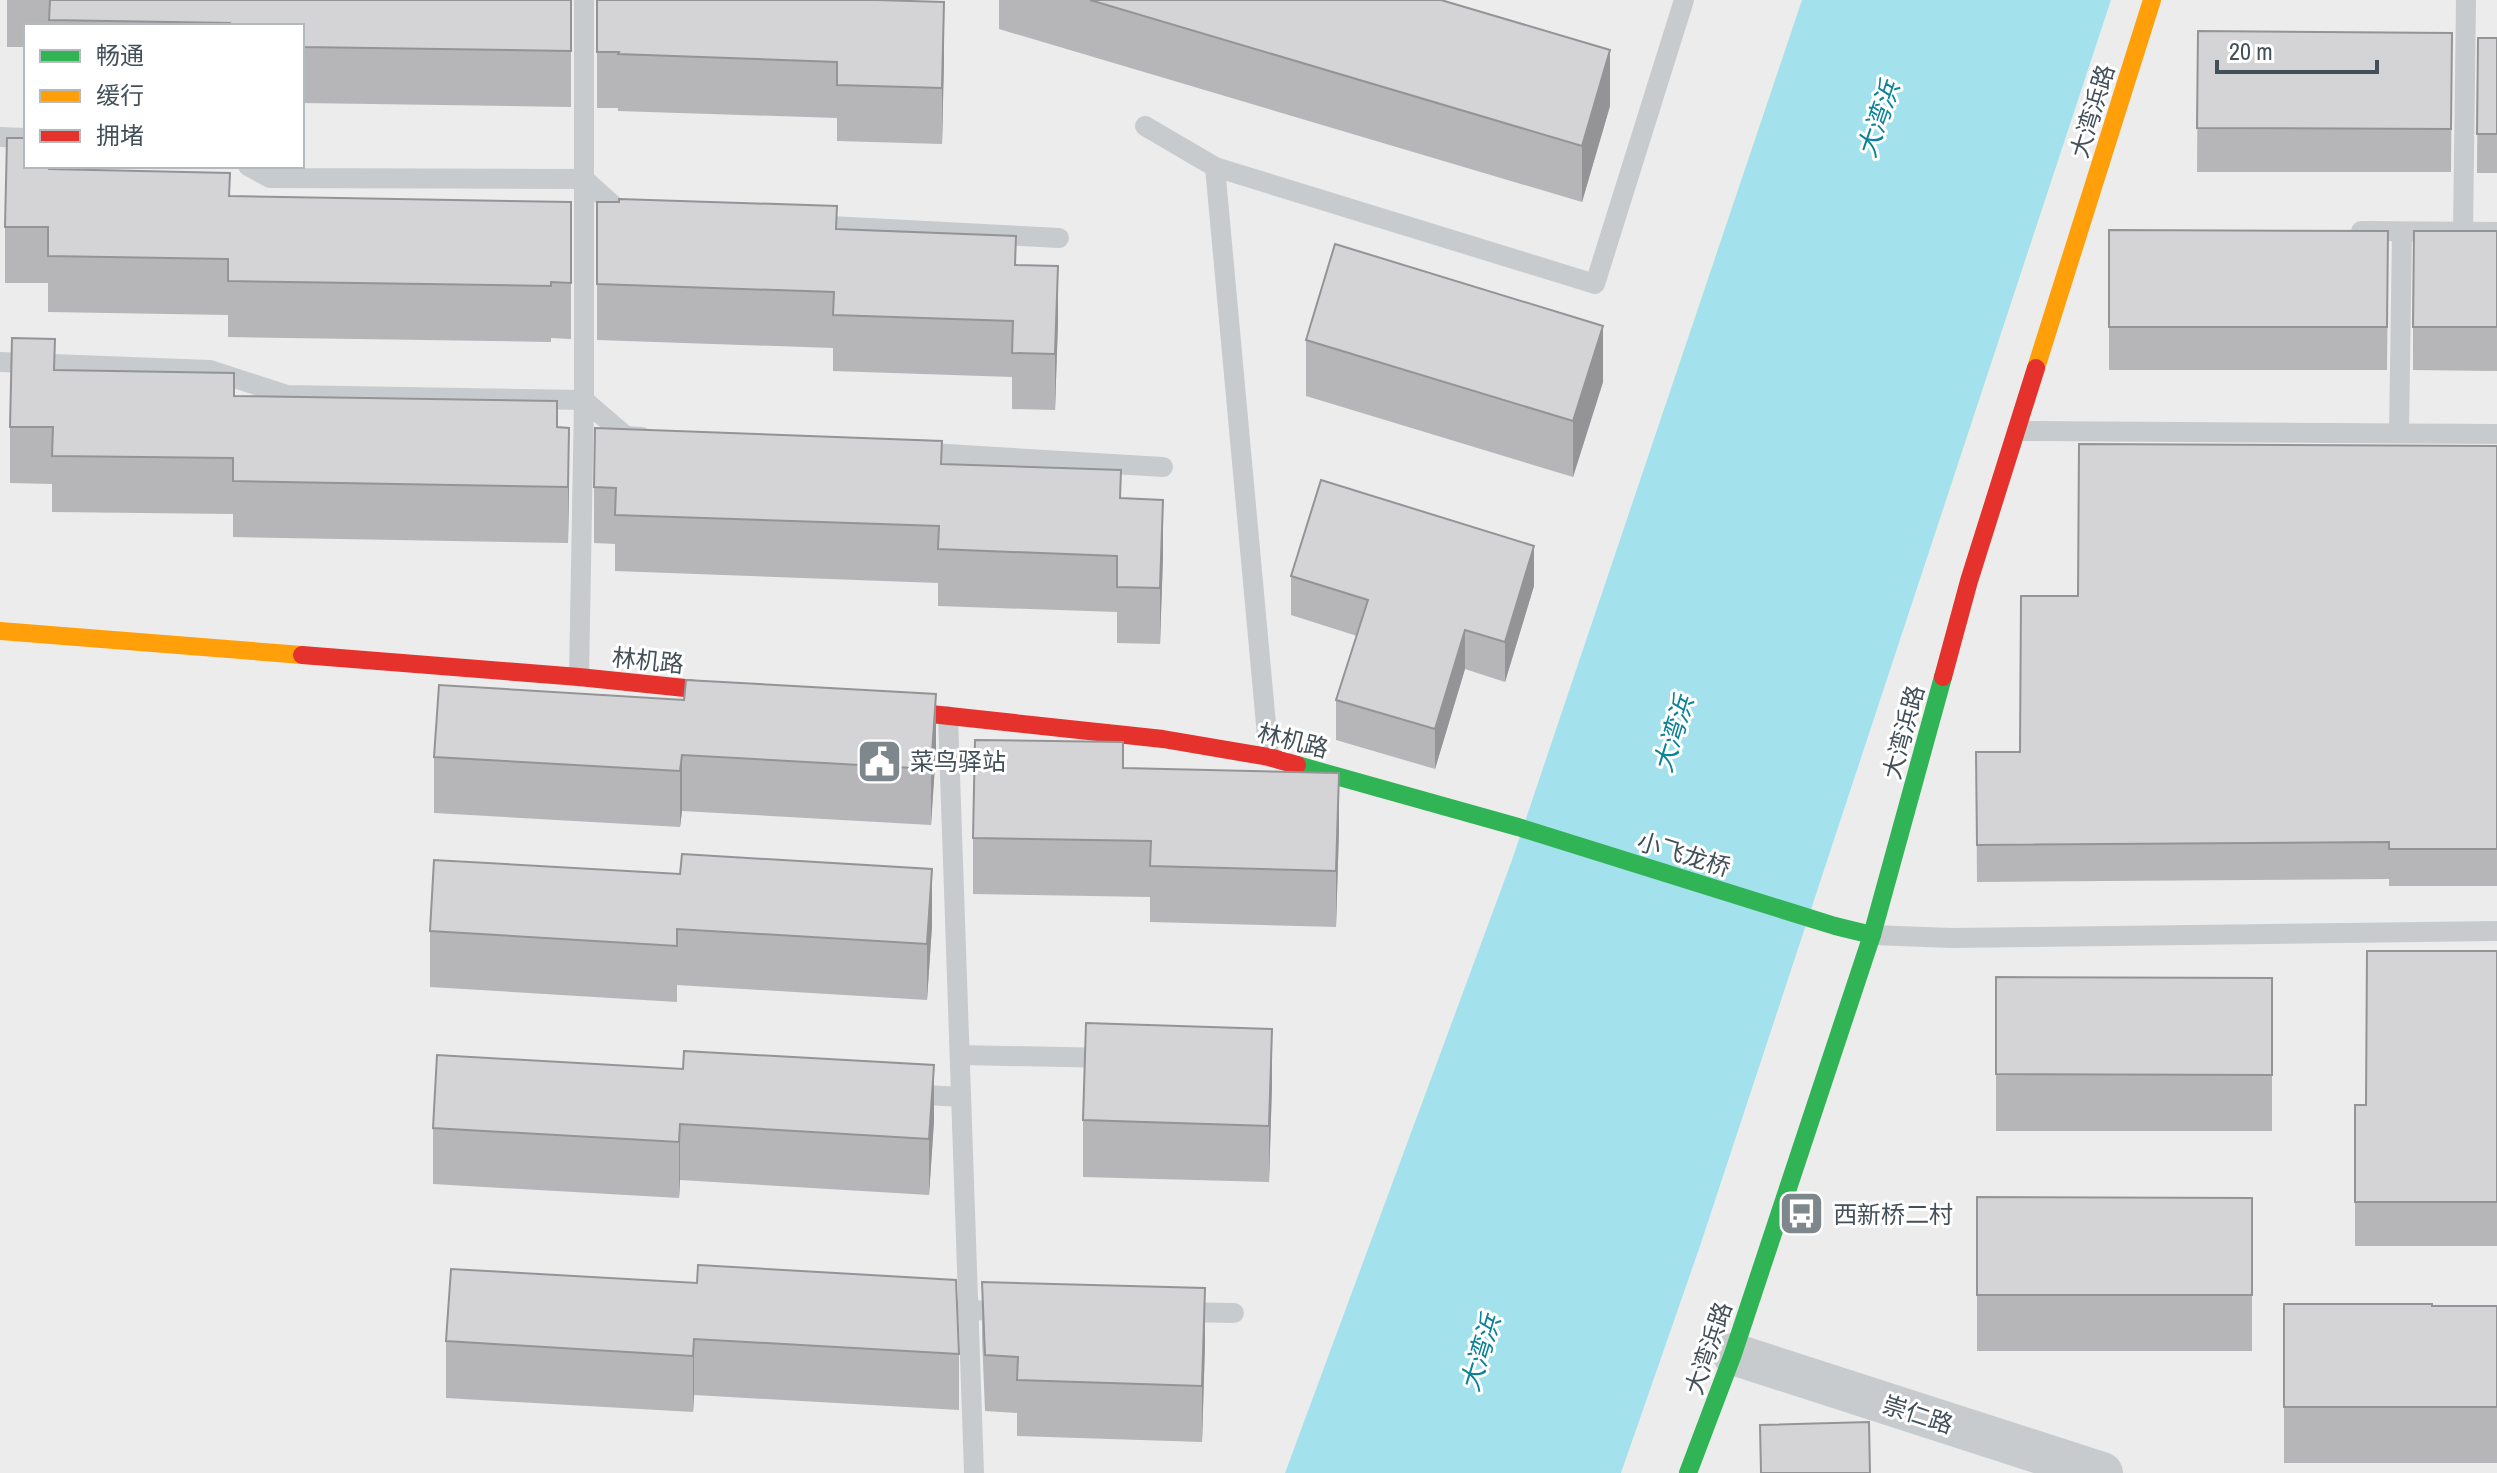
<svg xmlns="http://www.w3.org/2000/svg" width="2497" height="1473" font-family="'Archivo Narrow','Noto Sans SC',sans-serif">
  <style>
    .water { fill: #a3e2ed }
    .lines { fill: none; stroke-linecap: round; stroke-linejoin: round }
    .lane { stroke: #c8cbcd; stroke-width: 20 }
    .street { stroke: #c8cbcd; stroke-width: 42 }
    .fast { stroke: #30b455; stroke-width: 18 }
    .slow { stroke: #ff9f0a; stroke-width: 18 }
    .jam { stroke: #e5322d; stroke-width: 18 }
    .wall { fill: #b6b6b9 }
    .shaded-wall { fill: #949496 }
    .building { fill: #d4d4d7; stroke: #949496; stroke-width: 2 }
    .labels { text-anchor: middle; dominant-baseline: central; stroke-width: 6; stroke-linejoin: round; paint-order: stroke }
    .street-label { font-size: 24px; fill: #435059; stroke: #fff }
    .poi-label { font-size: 24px; fill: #435059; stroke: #fff; text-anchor: start }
    .water-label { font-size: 26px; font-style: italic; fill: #0a8297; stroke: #fff }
  </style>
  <rect width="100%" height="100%" fill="#edecec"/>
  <path class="water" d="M1802,0h309l-411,1246 -79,227h-336l227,-613z"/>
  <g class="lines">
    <g class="lane">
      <path d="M1145,126l70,41 380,117 89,-284"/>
      <path d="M0,137l26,1"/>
      <path d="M248,166l22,12 314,1 40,36h8"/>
      <path d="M1215,167l54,590"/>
      <path d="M811,225l248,13"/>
      <path d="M2361,231l136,1"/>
      <path d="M2463,233l3,-233"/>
      <path d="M0,362l210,8 77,25 297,5 42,36 16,1"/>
      <path d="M2017,431l480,3"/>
      <path d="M2399,433l3,-201"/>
      <path d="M914,452l249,15"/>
      <path d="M579,677l5,-277v-400"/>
      <path d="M948,716l26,757"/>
      <path d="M1872,935l80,3 545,-7"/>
      <path d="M960,1055l152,3"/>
      <path d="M909,1094l52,3"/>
      <path d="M931,1309l75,2"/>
      <path d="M1178,1312l56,1"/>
    </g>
    <path class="street" d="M1733,1354l369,119"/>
    <g class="fast">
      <path d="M1297,765l221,62 317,99 37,9"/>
      <path d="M1688,1473l45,-119 139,-419 71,-258"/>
    </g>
    <g class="slow">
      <path d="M2036,368l116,-368"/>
      <path d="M0,631l302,24"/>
    </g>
    <g class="jam">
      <path d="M302,655l277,22 164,17"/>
      <path d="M1943,677l26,-96 67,-213"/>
      <path d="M875,708l288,31 106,18 28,8"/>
    </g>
  </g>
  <g class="wall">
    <path d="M7,0h564v107l-269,-4v-77h-276v21h-19z"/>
    <path d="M597,0l347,58 -2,86 -105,-3v-23l-219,-7v-3h-21z"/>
    <path d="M999,0h442l169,106 -28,96 -583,-173z"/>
    <path d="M2198,31l254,2 -1,139h-254z"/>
    <path d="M2478,38h19v135h-20z"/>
    <path d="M50,166v3l180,27 341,6v137l-20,-1v4l-323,-5v-22l-180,-3v-29h-43v-56z"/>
    <path d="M597,202l240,28 179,35 42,57 -3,88 -43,-1v-32l-179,-6v-23l-236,-8z"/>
    <path d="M2109,230l279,44 -1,96h-278z"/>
    <path d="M2497,231v140l-84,-1v-43z"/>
    <path d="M1306,340l297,42 -30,95 -267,-81z"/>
    <path d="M55,370l179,26 323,31 12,57 -1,59 -335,-6v-23l-181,-2v-28l-42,-1v-56z"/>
    <path d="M2497,446v440h-108v-7l-412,3 -1,-130h44l58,-156z"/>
    <path d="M942,464l179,34 42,58 -3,88 -43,-1v-31l-179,-6v-23l-323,-12v-27l-21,-1v-56z"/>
    <path d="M1291,576l243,10 -29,96 -40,-13 -30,100 -99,-29v-40l21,-64 -66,-21z"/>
    <path d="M936,750l-5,75 -249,-14 -2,16 -246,-14v-56z"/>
    <path d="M1123,768l216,61 -3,98 -186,-5v-25l-177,-3v-56z"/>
    <path d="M932,926l-5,74 -250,-15v17l-247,-15v-56z"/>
    <path d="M2497,951v295h-142v-141h11z"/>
    <path d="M1996,977l276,1v153h-276z"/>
    <path d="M1272,1085l-3,97 -186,-5v-57z"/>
    <path d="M934,1121l-5,74 -249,-15 -1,18 -246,-14v-56z"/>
    <path d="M1977,1197l275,1v153h-275z"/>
    <path d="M451,1269l508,85v56l-265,-15 -1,17 -247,-14v-57z"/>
    <path d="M982,1282l223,62 -3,98 -185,-6v-23l-32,-2 -3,-73z"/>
    <path d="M2284,1304l213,2v157h-213z"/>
  </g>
  <g class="shaded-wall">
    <path d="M944,2v56l-2,86v-56z"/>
    <path d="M1610,50v56l-28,96v-56z"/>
    <path d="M1058,266v56l-3,88v-56z"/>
    <path d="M1603,326v56l-30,95v-56z"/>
    <path d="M569,428v56l-1,59v-56z"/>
    <path d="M1163,500v56l-3,88v-56z"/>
    <path d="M1534,546v40l-29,96v-40z"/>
    <path d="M1465,630v39l-30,100v-40z"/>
    <path d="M936,694v56l-5,75v-56z"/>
    <path d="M682,755v56l-2,16v-56z"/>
    <path d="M1339,773v56l-3,98v-56z"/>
    <path d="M932,869v57l-5,74v-56z"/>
    <path d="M1272,1029v56l-3,97v-56z"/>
    <path d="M934,1065v56l-5,74v-56z"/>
    <path d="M680,1124v56l-1,18v-56z"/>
    <path d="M1205,1288v56l-3,98v-56z"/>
    <path d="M694,1339v56l-1,17v-56z"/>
  </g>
  <g class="building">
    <path d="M50,0h521v51l-269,-4v-21h-72v-3l-181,-3z"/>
    <path d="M597,0h280l67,2 -2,86 -105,-3v-23l-219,-8 1,-2h-22z"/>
    <path d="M1090,0h351l169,50 -28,96z"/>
    <path d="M2198,31l254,2 -1,96 -254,-1z"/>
    <path d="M2478,38h19v96h-20z"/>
    <path d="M7,138h19v28h23v3l181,4 -1,23 342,6v81l-20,-1v4l-323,-5v-22l-180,-3v-29h-43z"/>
    <path d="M619,199l218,7 -1,23 180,7 -1,29 43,1 -3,88 -43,-1 1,-32 -180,-6 1,-23 -237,-8v-82h22z"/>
    <path d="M2109,230l279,1 -1,96h-278z"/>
    <path d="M2414,231h83v96h-84z"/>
    <path d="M1335,244l268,82 -30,95 -267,-81z"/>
    <path d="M12,338l43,1 -1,31 180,3v23l323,5v26l12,1 -1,59 -335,-6v-23l-181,-2 1,-29h-43z"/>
    <path d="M595,428l347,13 -1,23 180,6 -1,28 43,2 -3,88 -43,-1v-31l-179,-7 1,-23 -324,-11 1,-27 -22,-1z"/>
    <path d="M2079,444l418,2v403h-108v-7l-412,3 -1,-93h44l1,-156h57z"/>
    <path d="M1321,480l213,66 -29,96 -40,-12 -30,99 -99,-29 32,-100 -77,-24z"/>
    <path d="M686,680l250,14 -5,75 -249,-14 -2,16 -246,-14 5,-72 245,15z"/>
    <path d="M975,740l148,2v26l216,5 -3,98 -186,-5 1,-25 -178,-3z"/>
    <path d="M682,854l250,15 -5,75 -250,-15v17l-247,-15 4,-71 246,14z"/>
    <path d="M2367,951h130v251h-142v-97h11z"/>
    <path d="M1996,977l276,1v97l-276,-1z"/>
    <path d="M1086,1023l186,6 -3,97 -186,-6z"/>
    <path d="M684,1051l250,14 -5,74 -249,-15 -1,18 -246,-14 4,-73 246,14z"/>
    <path d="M1977,1197l275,1v97h-275z"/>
    <path d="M698,1265l258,15 3,74 -265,-15 -1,17 -247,-15 5,-72 246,14z"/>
    <path d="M982,1282l223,6 -3,98 -185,-6 1,-23 -33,-2z"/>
    <path d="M2284,1304h148v2h65v101h-213z"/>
    <path d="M1869,1422l1,51h-109l-1,-48z"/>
  </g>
  <defs>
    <symbol id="civic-square" viewBox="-11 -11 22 22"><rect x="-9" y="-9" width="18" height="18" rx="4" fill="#7e878c" stroke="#fff"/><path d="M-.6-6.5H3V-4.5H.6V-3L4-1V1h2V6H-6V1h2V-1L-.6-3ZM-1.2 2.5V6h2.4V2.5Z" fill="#fff"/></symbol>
    <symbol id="bus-square" viewBox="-11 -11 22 22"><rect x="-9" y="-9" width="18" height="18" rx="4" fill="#7e878c" stroke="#fff"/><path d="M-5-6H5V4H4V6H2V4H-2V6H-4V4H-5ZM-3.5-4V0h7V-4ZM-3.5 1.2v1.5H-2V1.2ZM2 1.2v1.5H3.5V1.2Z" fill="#fff"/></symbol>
  </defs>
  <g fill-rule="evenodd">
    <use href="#civic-square" x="854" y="736" width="51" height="51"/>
    <use href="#bus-square" x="1776" y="1188" width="51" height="51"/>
  </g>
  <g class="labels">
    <g class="street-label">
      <text transform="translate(2092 111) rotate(-73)">大湾浜路</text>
      <text transform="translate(648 660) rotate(6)">林机路</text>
      <text transform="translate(1903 732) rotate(-75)">大湾浜路</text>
      <text transform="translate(1293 740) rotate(14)">林机路</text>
      <text transform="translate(1684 854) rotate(17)">小飞龙桥</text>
      <text transform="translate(1708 1348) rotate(-71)">大湾浜路</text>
      <text transform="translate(1918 1414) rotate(18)">崇仁路</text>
    </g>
    <g class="poi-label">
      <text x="910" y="761">菜鸟驿站</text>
      <text x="1833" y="1214">西新桥二村</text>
    </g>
    <g class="water-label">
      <text transform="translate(1878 119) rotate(-71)">大湾浜</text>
      <text transform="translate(1673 734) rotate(-73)">大湾浜</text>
      <text transform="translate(1480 1353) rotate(-73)">大湾浜</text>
    </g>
  </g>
  <rect x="24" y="24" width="280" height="144" fill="#ffffff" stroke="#b4b9bd" stroke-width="2"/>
  <rect x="40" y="50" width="40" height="12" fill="#30b455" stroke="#b4b9bd" stroke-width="2"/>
  <text x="96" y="64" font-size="24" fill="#435059">畅通</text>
  <rect x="40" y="90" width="40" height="12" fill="#ff9f0a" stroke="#b4b9bd" stroke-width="2"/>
  <text x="96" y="104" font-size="24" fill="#435059">缓行</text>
  <rect x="40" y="130" width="40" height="12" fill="#e5322d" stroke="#b4b9bd" stroke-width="2"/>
  <text x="96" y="144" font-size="24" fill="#435059">拥堵</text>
  <path d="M2217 60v12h160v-12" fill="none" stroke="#435059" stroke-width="4"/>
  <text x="2229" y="60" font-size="24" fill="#435059" stroke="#ffffff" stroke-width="6" paint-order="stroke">20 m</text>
</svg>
